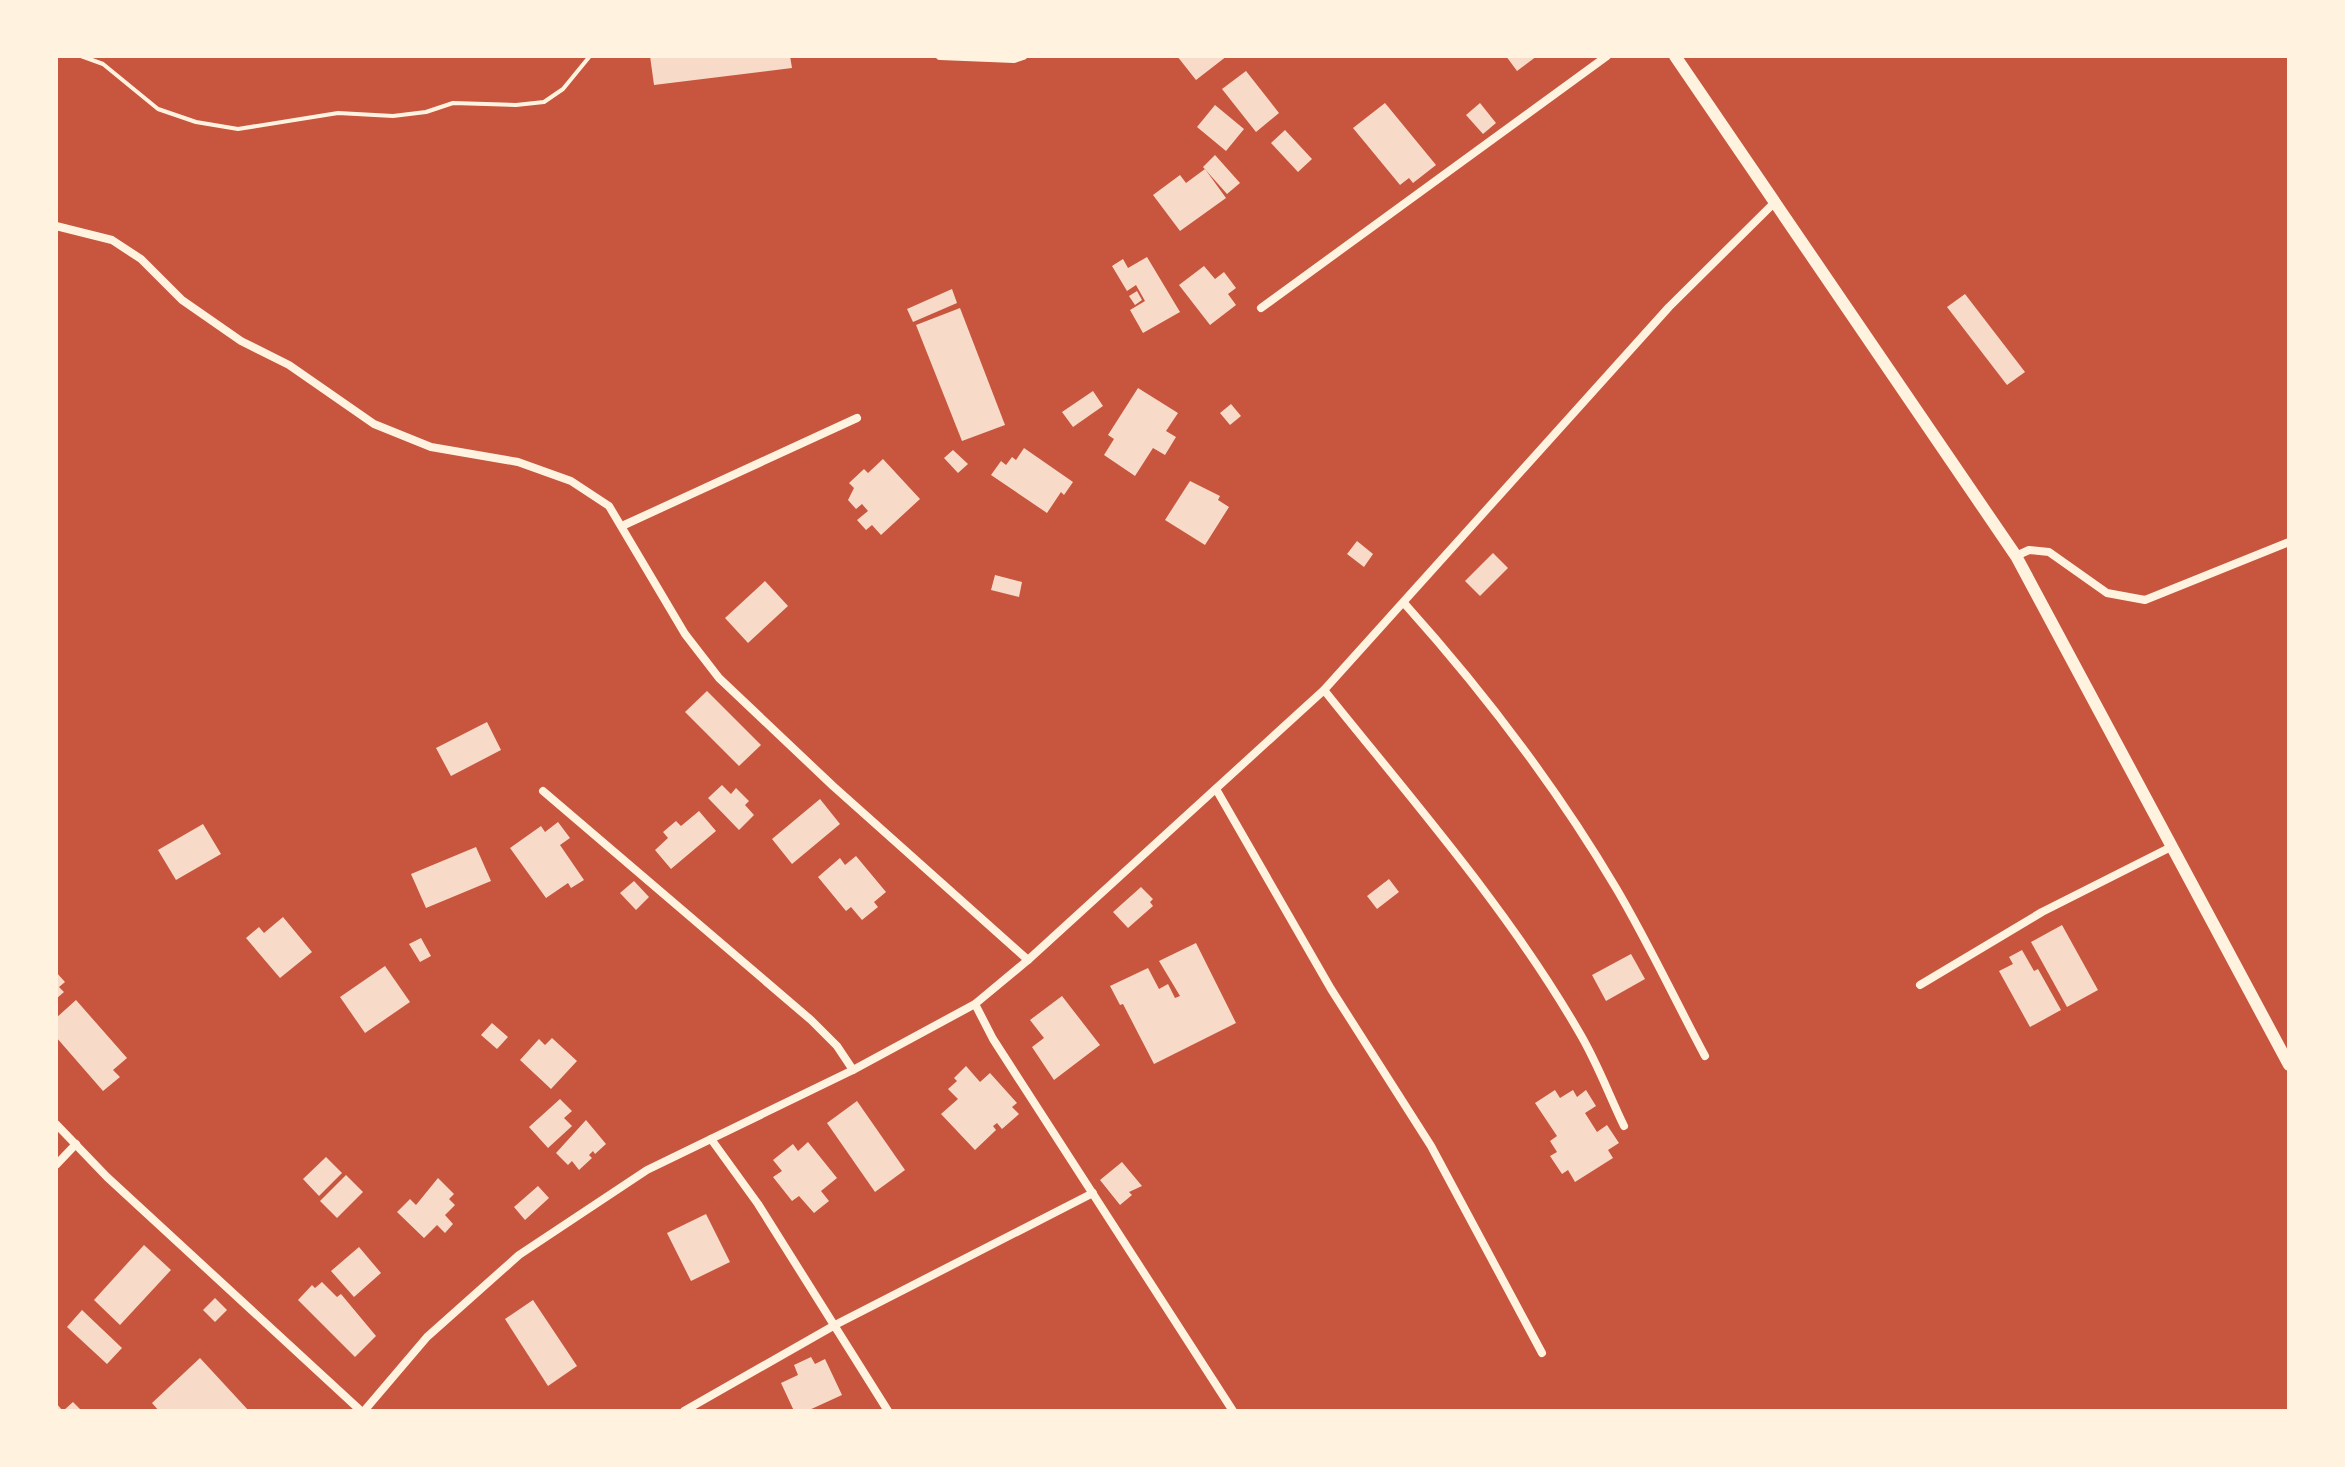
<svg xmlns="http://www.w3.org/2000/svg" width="2345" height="1467" font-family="'Asap Condensed',sans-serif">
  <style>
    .building { fill: #f7dbc8 }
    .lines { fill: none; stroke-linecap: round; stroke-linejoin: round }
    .path { stroke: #fff3e0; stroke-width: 4 }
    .minor { stroke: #fff3e0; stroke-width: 8 }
    .tertiary { stroke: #fff3e0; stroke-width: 12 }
  </style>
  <rect width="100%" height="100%" fill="#c8553d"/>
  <g class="building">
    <path d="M650,56h140l2,12 -138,17z"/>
    <path d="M1177,56h50l-31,24z"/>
    <path d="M1506,56h31l-20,15z"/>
    <path d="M1246,71l33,42 -23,19 -34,-43z"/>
    <path d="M1385,103l51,62 -23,18 -4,-5 -9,7 -47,-57z"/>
    <path d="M1480,103l16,20 -13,11 -17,-19z"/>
    <path d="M1215,105l29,24 -18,22 -29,-24z"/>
    <path d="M1285,130l27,29 -14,13 -27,-29z"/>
    <path d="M1215,155l25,28 -13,11 -24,-27z"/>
    <path d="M1205,169l21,29 -46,33 -27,-36 27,-20 6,8z"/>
    <path d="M1147,257l33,55 -37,21 -13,-23 15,-9 -9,-16 -9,6 -15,-25 11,-7 5,9z"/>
    <path d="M1204,266l11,13 9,-7 12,16 -8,6 8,11 -26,20 -31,-40z"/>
    <path d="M952,289l5,14 -44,19 -6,-13z"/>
    <path d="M1137,291l5,9 -7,5 -6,-9z"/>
    <path d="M1965,294l60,78 -18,13 -60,-78z"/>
    <path d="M960,308l45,117 -43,16 -46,-116z"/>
    <path d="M1138,388l40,25 -12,18 10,6 -11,18 -12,-7 -18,28 -31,-21 10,-16 -6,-4z"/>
    <path d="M1093,391l10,15 -30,21 -11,-15z"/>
    <path d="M1231,404l10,12 -11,9 -10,-12z"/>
    <path d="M1024,448l49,34 -9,13 -3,-3 -14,21 -56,-38 10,-14 5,4 6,-8 4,3z"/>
    <path d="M953,450l15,14 -10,9 -14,-15z"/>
    <path d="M883,459l37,40 -39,36 -9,-10 -6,5 -9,-10 11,-9 -6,-7 -6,5 -8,-9 6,-12 -5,-5 15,-14 4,4z"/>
    <path d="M1190,481l30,15 -2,4 11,7 -24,38 -40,-25z"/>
    <path d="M1357,541l16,13 -9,13 -17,-13z"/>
    <path d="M1493,553l15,15 -28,28 -15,-15z"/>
    <path d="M995,575l27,7 -3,15 -28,-7z"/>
    <path d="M765,581l23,25 -40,37 -23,-25z"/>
    <path d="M707,691l54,54 -22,21 -54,-54z"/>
    <path d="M487,722l14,28 -50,26 -15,-28z"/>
    <path d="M722,785l9,9 5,-6 13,13 -4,4 9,10 -15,15 -31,-32z"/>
    <path d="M820,799l20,25 -48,40 -20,-25z"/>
    <path d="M699,811l17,20 -45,38 -16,-19 13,-12 -5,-6 13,-11 5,5z"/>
    <path d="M558,822l12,16 -10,7 24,35 -13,8 -3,-5 -22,15 -36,-50 31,-22 4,6z"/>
    <path d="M203,824l18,30 -45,26 -18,-30z"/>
    <path d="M476,847l15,34 -65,27 -15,-34z"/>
    <path d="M856,856l30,36 -12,10 4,5 -16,13 -11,-13 -5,4 -28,-34 22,-19 5,7z"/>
    <path d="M1389,879l10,13 -22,17 -10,-13z"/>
    <path d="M634,881l15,16 -13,13 -16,-17z"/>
    <path d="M1141,887l12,12 -3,3 3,4 -25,22 -15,-16z"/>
    <path d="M283,917l29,35 -32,26 -34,-40 13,-11 5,6z"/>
    <path d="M2062,925l36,65 -31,17 -36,-65z"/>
    <path d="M421,938l10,18 -11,6 -11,-18z"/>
    <path d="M1196,943l40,80 -82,41 -31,-60 -3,1 -10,-19 38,-18 11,21 9,-5 7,14 5,-2 -21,-35z"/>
    <path d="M2022,950l12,21 4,-2 23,41 -31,17 -31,-56 14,-7 -4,-7z"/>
    <path d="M1631,954l14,25 -39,22 -14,-26z"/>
    <path d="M385,966l25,36 -45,31 -25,-36z"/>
    <path d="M56,972l9,10 -6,5 5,5 -8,7z"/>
    <path d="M1062,996l38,49 -46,35 -22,-33 12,-9 -14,-18z"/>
    <path d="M76,1000l51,58 -14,12 7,7 -17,14 -47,-54v-19z"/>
    <path d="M492,1023l16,14 -11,12 -16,-14z"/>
    <path d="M552,1038l25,23 -26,28 -31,-29 19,-21 6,6z"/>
    <path d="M966,1066l14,16 10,-9 27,30 -5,4 7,7 -17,15 -5,-6 -4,3 3,4 -21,20 -34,-36 17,-15 -10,-10 9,-8 -3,-3z"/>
    <path d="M1555,1090l5,8 13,-8 4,7 9,-7 10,16 -11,7 12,19 10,-7 12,18 -11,7 5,8 -38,24 -7,-12 -6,4 -12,-18 7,-4 -7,-11 7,-5 -22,-33z"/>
    <path d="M560,1099l12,12 -8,7 8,8 -24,22 -19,-21z"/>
    <path d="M857,1101l48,69 -30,22 -48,-69z"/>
    <path d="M586,1120l20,24 -11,10 -2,-3 -4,4 3,3 -13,12 -7,-9 -4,4 -12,-12z"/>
    <path d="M808,1142l29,36 -16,13 8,10 -15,12 -15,-17 -7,5 -19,-24 9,-6 -9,-11 20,-16 5,7z"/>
    <path d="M326,1157l16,16 -23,23 -16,-17z"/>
    <path d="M1122,1162l20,24 -13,6 3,3 -12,10 -20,-25z"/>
    <path d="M346,1175l17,17 -26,26 -17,-17z"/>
    <path d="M438,1178l16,16 -5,5 6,6 -10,10 8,9 -8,9 -8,-8 -13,13 -27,-26 13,-13 6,6z"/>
    <path d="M538,1186l11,12 -24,22 -11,-13z"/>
    <path d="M706,1214l24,48 -39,19 -24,-48z"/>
    <path d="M144,1245l27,25 -51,55 -26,-25z"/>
    <path d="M359,1247l22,26 -27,24 -23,-26z"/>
    <path d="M322,1282l15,15 4,-3 35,42 -21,21 -57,-57 14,-15 3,3z"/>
    <path d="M215,1298l12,12 -12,12 -12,-12z"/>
    <path d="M533,1300l44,66 -29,20 -43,-67z"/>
    <path d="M82,1310l40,38 -15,16 -40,-37z"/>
    <path d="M811,1357l4,7 10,-5 17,36 -35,16h-13l-13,-28 17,-8 -4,-10z"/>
    <path d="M200,1358l49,53h-90l-7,-8z"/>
    <path d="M73,1402l9,9h-26v-8l7,8z"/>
  </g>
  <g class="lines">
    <path class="path" d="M81,56l22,8 55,45 38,13 42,7 100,-16 55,3 33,-4 27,-9 63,2 28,-3 19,-13 27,-33"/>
    <g class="minor">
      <path d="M940,56l74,3 9,-3"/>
      <path d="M56,226l56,14 29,19 41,41 59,41 48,24 85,59 57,23 87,15 53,19 38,25 76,128 34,44 114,108 195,174"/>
      <path d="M1261,308l346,-252"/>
      <path d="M622,526l235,-108"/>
      <path d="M2016,556l13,-6 20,2 58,41 38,7 144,-58"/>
      <path d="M1404,603c79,88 151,182 212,285 32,54 59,112 89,168"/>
      <path d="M1324,690c88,110 184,219 255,342 18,30 30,63 45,94"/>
      <path d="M1216,789l115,200 100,157 111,207"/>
      <path d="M543,791l268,229 26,26 16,24"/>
      <path d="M1920,985l122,-73 129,-65"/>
      <path d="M975,1004l18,35 240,372"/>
      <path d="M56,1124l51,53 254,234"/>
      <path d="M711,1139l47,65 130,207"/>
      <path d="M56,1165l20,-21"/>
      <path d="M364,1411l63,-74 92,-82 128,-85 206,-100 122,-66 53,-44 296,-270 345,-383 107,-106"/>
      <path d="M684,1411l151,-86 258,-132"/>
    </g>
    <path class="tertiary" d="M1675,56l341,500 273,509"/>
  </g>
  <rect width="2345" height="1467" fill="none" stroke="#fff3e0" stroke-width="116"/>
</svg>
